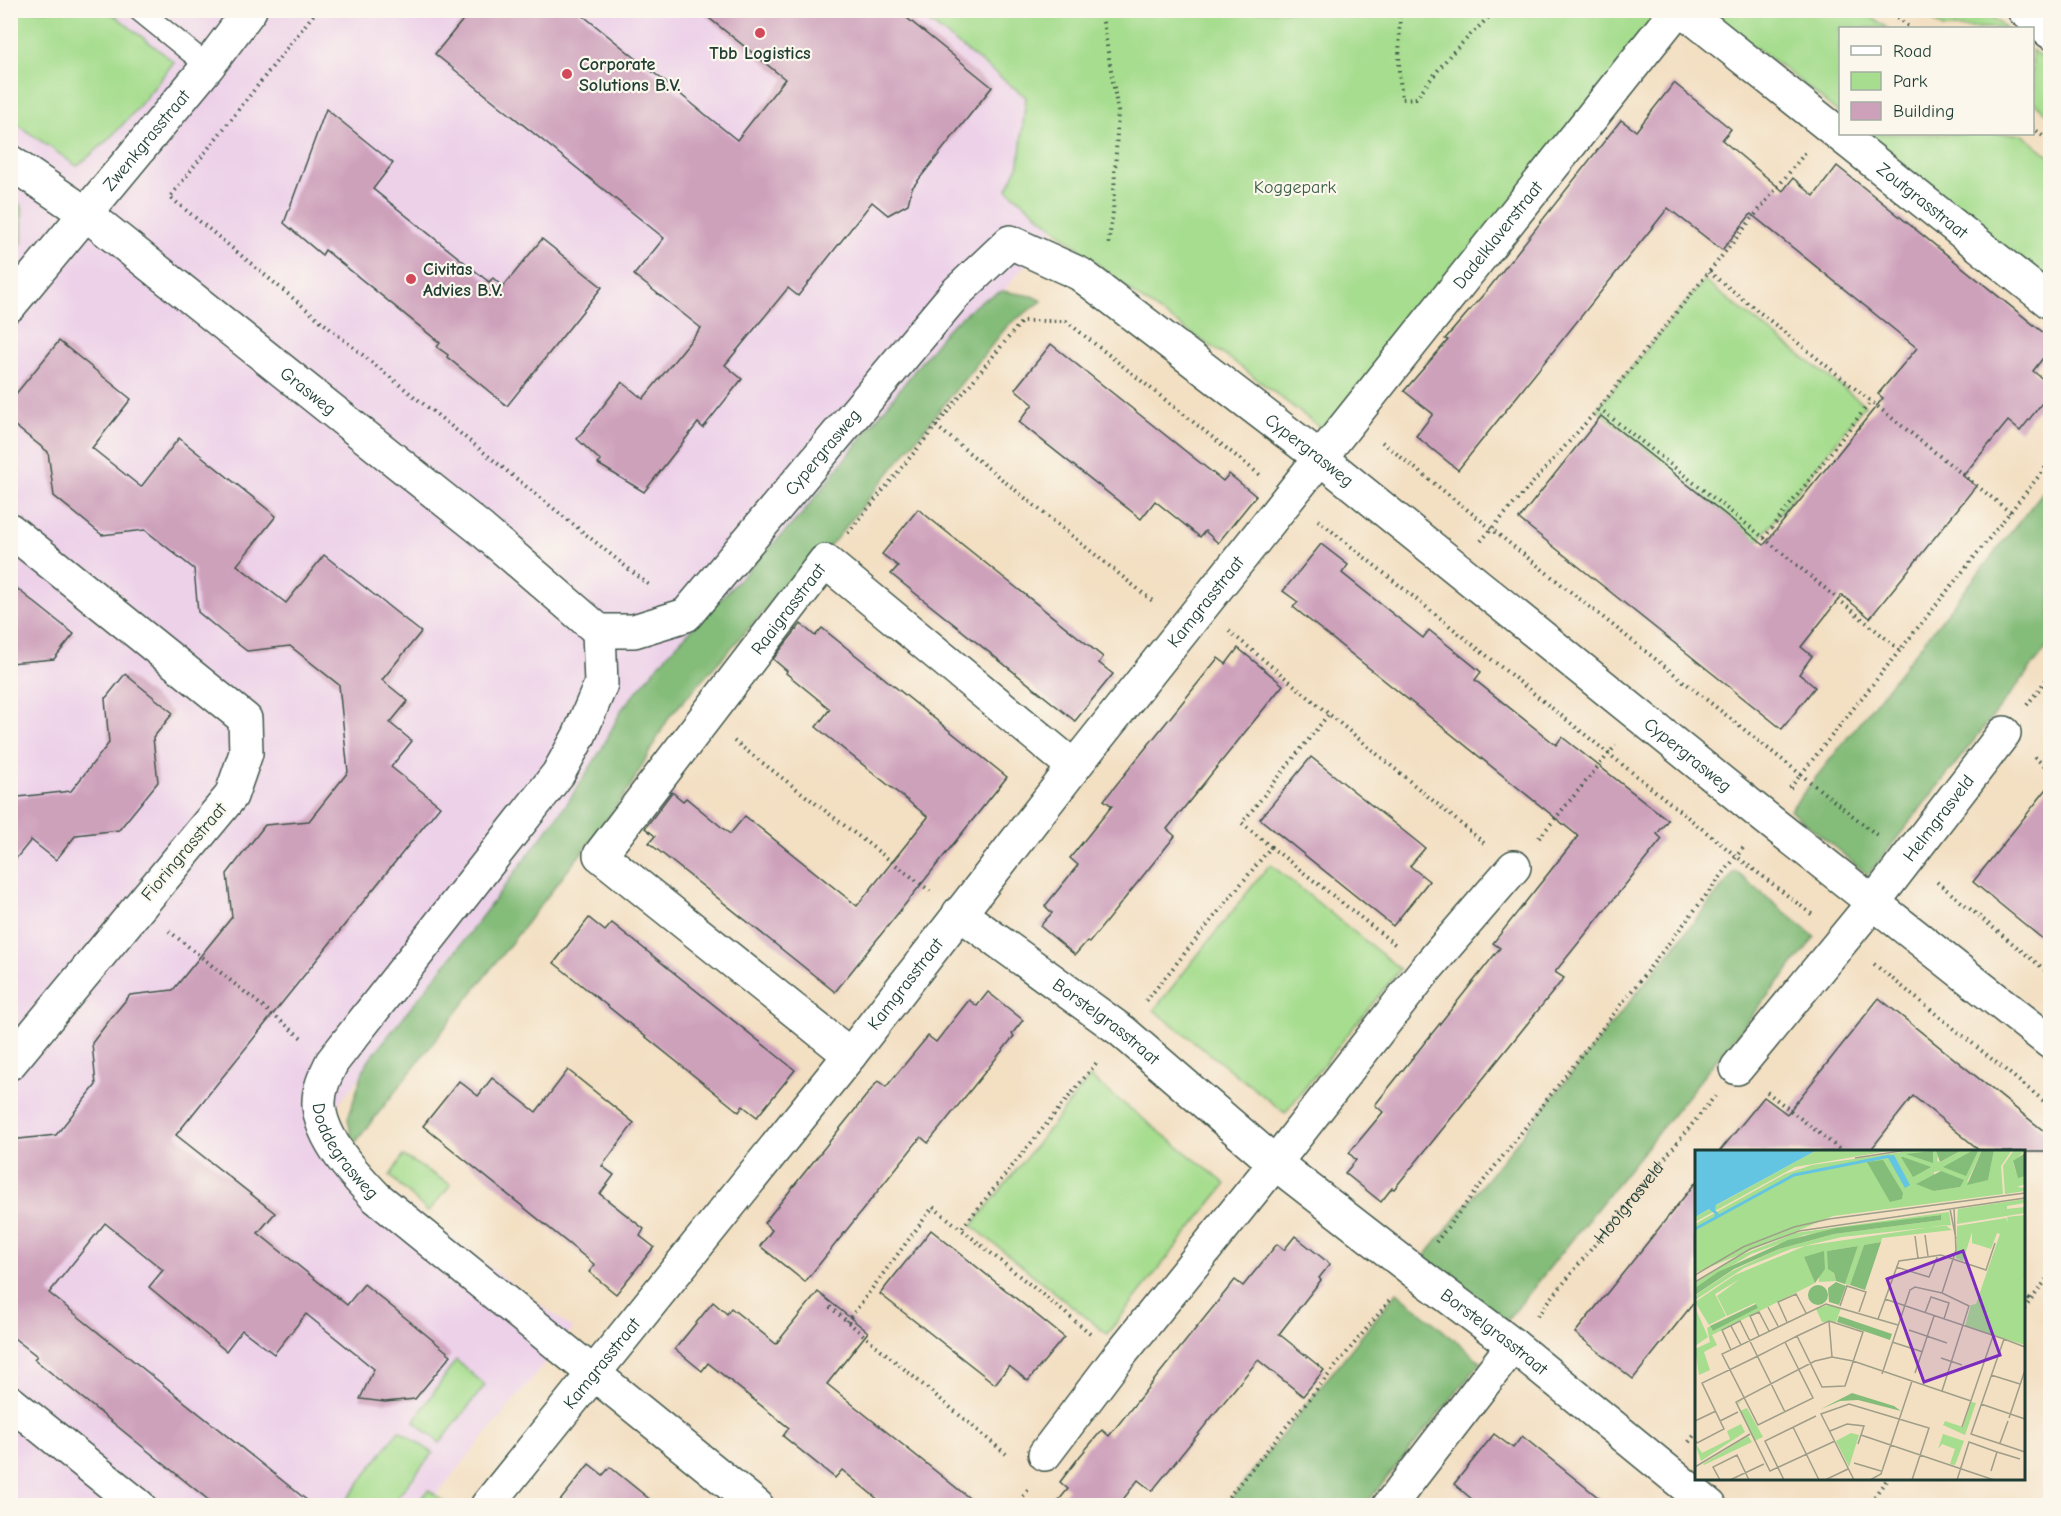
<svg xmlns="http://www.w3.org/2000/svg" width="2061" height="1516" font-family="'Comic Neue',sans-serif">
  <style>
    .built { fill: #edd1e9 }
    .green { fill: #a6dd8e; stroke: #628d61; stroke-width: 1.5 }
    .forest { fill: #84bc79; stroke: #527c56; stroke-width: 1.5 }
    .building { fill: #cea1bb }
    .lines { fill: none; stroke-linecap: round; stroke-linejoin: round }
    .service-casing { stroke: #3f5549; stroke-width: 24 }
    .minor-casing { stroke: #3f5549; stroke-width: 36 }
    .path { stroke: #3f5549; stroke-width: 4; stroke-dasharray: 1.5 4.5; stroke-linecap: butt }
    .service { stroke: #fff; stroke-width: 21 }
    .minor { stroke: #fff; stroke-width: 33 }
    .poi-dot { fill: #d1495b; stroke: #fbf7ec; stroke-width: 2 }
    .labels { text-anchor: middle; dominant-baseline: central; stroke-width: 4.5; stroke-linejoin: round; paint-order: stroke }
    .poi-label { font-size: 18px; font-weight: bold; fill: #1f3d34; stroke: #fbf7ec; text-anchor: start }
    .street-label { font-size: 18px; fill: #1f3d34; stroke: #fbf7ec }
    .park-label { font-size: 18px; fill: #3a5d46; stroke: #fbf7ec }
    .inset-river { fill: none; stroke: #63c5e2; stroke-width: 3 }
    .inset-road { fill: none; stroke: #9e9e89; stroke-width: 1.5 }
    .view { fill: #7b2cbf; fill-opacity: 0.15; stroke: #7b2cbf; stroke-width: 3 }
    .inset-edge { fill: none; stroke: #1f3d34; stroke-width: 3 }
  </style>
  <rect width="100%" height="100%" fill="#fbf7ec"/>
  <filter id="ink" filterUnits="userSpaceOnUse"><feTurbulence type="fractalNoise" baseFrequency=".0167" numOctaves="2"/><feDisplacementMap in="SourceGraphic" scale="12" xChannelSelector="R" yChannelSelector="G"/><feConvolveMatrix kernelMatrix="1 2 1 2 8 2 1 2 1" color-interpolation-filters="sRGB"/></filter>
  <filter id="wash" filterUnits="userSpaceOnUse"><feTurbulence type="fractalNoise" baseFrequency=".008" numOctaves="4" result="noise"/><feDisplacementMap in="SourceGraphic" scale="24" xChannelSelector="R" yChannelSelector="G"/><feGaussianBlur stdDeviation="1.35" result="paint"/><feColorMatrix in="noise" values="0 0 0 0 0 0 0 0 0 0 0 0 0 0 0 0 0 1.4 0 .05"/><feComposite in="paint" operator="in"/></filter>
  <g filter="url(#wash)">
    <rect width="100%" height="100%" fill="#f3dfc2"/>
    <path class="built" d="M10,11h1010l131,100 -838,1024 260,194 -145,176h-417z"/>
    <g class="green">
      <path d="M11,10l98,1 65,51c-31,40 -56,73 -97,104l-66,-46z"/>
      <path d="M915,11h748l-337,421 -93,-71 -94,-63 -132,-109 12,-25 7,-67z"/>
      <path d="M1707,11h157l23,17h-47v86l-49,-40z"/>
      <path d="M1921,11h63l22,17h-63z"/>
      <path d="M2032,50l18,14v52l-17,-15z"/>
      <path d="M1864,134h158l25,20 3,2v131z"/>
      <path d="M11,194l11,13v35l-11,17z"/>
      <path d="M1704,281l161,124 -107,136 -161,-132z"/>
      <path d="M1270,864l130,105 -115,144 -131,-103z"/>
      <path d="M1090,1077l136,107 -119,150 -135,-108z"/>
      <path d="M403,1156l48,29 -23,27 -38,-36z"/>
      <path d="M456,1360l29,25 -45,58 -26,-22z"/>
      <path d="M399,1430l34,23 -42,52h-48z"/>
      <path d="M429,1490l19,15h-32z"/>
    </g>
    <g class="forest">
      <path d="M1002,291l30,5 10,5 -34,24 -172,214 -58,57 -109,121 -40,72 -36,49 -238,305 -3,-2 -4,-23 17,-53 83,-104 118,-156 34,-53 22,-43 45,-54 135,-141 145,-185 34,-28z"/>
      <path d="M2050,483v161l-182,231 -78,-65z"/>
      <path d="M1735,871l80,66 -313,390 -82,-65z"/>
      <path d="M1397,1292l84,70 -116,143 -140,1z"/>
    </g>
    <g id="blocks">
      <g class="building">
        <path d="M471,10h105l161,130 48,-61 -86,-69h198l95,77 -80,101 -4,16 -20,11 -16,-13 -74,94 -10,-8 -63,77 17,14 -39,49 -5,-5 -54,69 -46,-28 3,-3 -24,-22 45,-57 21,17 58,-71 -67,-53 30,-37 -229,-184z"/>
        <path d="M1674,83l57,46 -9,11 61,51 10,-13 21,18 23,-30 213,172v11l-17,22 17,14v8l-30,38 -12,-10 -45,55 13,10 -106,132 -28,-23 -41,52 11,9 -13,18 16,13 -33,42 -263,-210 82,-103 163,129 119,-147 -5,-4 39,-46 -166,-134 -29,36 -54,-42 -210,262 -42,-34 17,-22 -29,-23 44,-51 -3,-1 44,-51 132,-168 15,11z"/>
        <path d="M326,109l67,54 -20,26 116,93 4,-4 10,9 39,-48 60,48 -95,119 -60,-49 1,-2 -11,-8 3,-4 -115,-93 -3,5 -38,-32z"/>
        <path d="M59,341l72,58 -39,49 49,39 38,-49 97,78 -39,49 49,38 38,-48 97,77 -39,48 26,21 -18,22 22,18 -21,26 49,39 -264,329 99,78 -17,20 89,72 17,-21 87,71 -36,44 -30,3 -25,-3 14,-30 -68,-55 -32,40 -32,-24 -16,21 -77,-64 14,-17 -58,-47 -56,70 265,213h-98l-182,-147 3,-3 -27,-21v-195l46,-5 40,-50 -4,-42 19,-25 19,-23 43,-5 59,-73 -5,-43 38,-49 44,-4 39,-49 -9,-87 -49,-39 -43,5 -25,-19 -24,-20 -4,-43 -49,-39 -43,5 -48,-39 -6,-44 -38,-30v-21z"/>
        <path d="M1051,344l172,137 6,-7 27,22 -38,47 -13,-12 -5,6 -45,-36 -14,18 -122,-97 14,-18 -18,-15z"/>
        <path d="M918,509l185,148 -4,6 14,11 -38,47 -184,-147 7,-8 -16,-12z"/>
        <path d="M1321,544l27,21 -6,8 81,65 6,-8 52,42 -6,8 81,65 6,-8 106,83 -11,14 5,5 -107,133 9,6 -148,184 -22,27 -2,-1 -11,14 -36,-29 11,-13 -7,-7 34,-41 -8,-7 125,-157 -7,-5 85,-107 -285,-229 5,-5 -15,-11z"/>
        <path d="M10,583l64,51 -20,25 -44,4z"/>
        <path d="M801,624l14,12 7,-8 185,149 -172,215 -186,-149 6,-7 -10,-8 27,-36 11,9 3,-3 44,36 15,-18 112,90 71,-89 -112,-90 14,-18 -44,-36 1,-2 -14,-12z"/>
        <path d="M1238,648l45,37 -116,144 8,7 -86,107 -2,-2 -12,14 -35,-29 12,-13 -7,-7 33,-41 -8,-7 42,-52 -8,-6 114,-142 8,6z"/>
        <path d="M125,674l48,39 -20,25 5,44 -39,48 -43,5 -20,25 -25,-20 -21,26v-68l61,-7 38,-48 -4,-44z"/>
        <path d="M1311,757l114,91 -15,18 19,15 -36,45 -133,-107z"/>
        <path d="M2050,785v160l-77,-63z"/>
        <path d="M589,918l16,13 7,-8 183,147 -38,47 -14,-11 -4,6 -185,-149z"/>
        <path d="M988,992l35,28 -11,14 2,2 -86,107 -7,-6 -116,145 -45,-36 12,-16 -8,-7 114,-142 8,6 42,-51 8,6 33,-42 8,6z"/>
        <path d="M1879,998l171,138v16h-68l-69,-56 -44,56h-150l45,-55 23,17z"/>
        <path d="M568,1070l66,53 -32,43 12,9 -14,19 44,35 -4,7 14,11 -38,47 -27,-22 6,-7 -172,-139 36,-45 19,15 14,-18 44,34z"/>
        <path d="M1696,1182v118l-63,79 -58,-46z"/>
        <path d="M931,1230l133,107 -36,44 -19,-15 -14,18 -115,-90z"/>
        <path d="M1295,1236l35,28 -11,14 2,2 -42,54 45,36 -21,26 -45,-36 -106,131 -14,-11 -20,26h-64l14,-17 -8,-7 20,-26 22,-26 7,6 126,-156 8,6 34,-42 7,6z"/>
        <path d="M818,1292l50,40 -41,52 152,122h-93l-44,-36 -7,8 -52,-42 6,-8 -81,-65 -6,8 -27,-22 38,-47 14,12 4,-6 45,36z"/>
        <path d="M1494,1434l19,14 9,-12 87,70h-129l-26,-22z"/>
        <path d="M589,1464l14,11 7,-8 48,39h-102z"/>
      </g>
    </g>
  </g>
  <g filter="url(#ink)">
    <use href="#blocks" fill-opacity="0" stroke="#3f5549" stroke-width="1.5"/>
    <g class="lines">
      <defs>
        <path id="service" d="M139,10l69,56"/>
        <g id="minor">
          <path id="s2" d="M1683,10l367,292"/>
          <path d="M2024,10l26,22"/>
          <path id="s3" d="M10,162l75,51 396,316 118,102"/>
          <path id="s4" d="M10,305l198,-239 42,-56"/>
          <path d="M10,530l235,189 1,34 -15,43 -221,267"/>
          <path id="s5" d="M599,631h35l52,-16 270,-322 54,-51 70,32 16,12 223,171 447,361 284,224"/>
          <path id="s6" d="M599,631l2,53 -22,52 -21,38 -226,288c-7,14 -14,28 -13,44 3,34 35,68 57,91l381,309"/>
          <path id="s7" d="M959,913l163,118 153,132 139,108 99,74 197,161"/>
          <path id="s8" d="M850,1055l-250,-200 225,-294 249,206"/>
          <path id="s9" d="M1737,1068l136,-165 131,-170"/>
          <path d="M10,1402l129,104"/>
          <path d="M1045,1454l74,-98 156,-193 151,-194 88,-102"/>
          <path id="s10" d="M487,1506l363,-451 224,-288 603,-757"/>
          <path d="M1389,1506l124,-161"/>
        </g>
      </defs>
      <use href="#service" class="service-casing"/>
      <use href="#minor" class="minor-casing"/>
      <g class="path">
        <path d="M317,10l-147,187 169,139 311,250"/>
        <path d="M1101,10l17,102 -5,100 -5,36"/>
        <path d="M1400,10l-1,61 3,28 14,-1 34,-43 46,-45"/>
        <path d="M1888,10l22,18"/>
        <path d="M2032,127l18,15"/>
        <path d="M1709,272l302,241"/>
        <path d="M1599,408l165,130 137,113"/>
        <path d="M936,426l219,177"/>
        <path d="M1382,442l495,393"/>
        <path d="M1318,520l418,336 78,60"/>
        <path d="M848,533l174,-212h44l194,154"/>
        <path d="M1764,538l107,-137"/>
        <path d="M1481,541l118,-133 206,-255"/>
        <path d="M1229,631l255,212"/>
        <path d="M2027,705l23,-30"/>
        <path d="M734,741l196,150"/>
        <path d="M2034,757l16,13"/>
        <path d="M1790,788l260,-326"/>
        <path d="M1539,838l77,-93"/>
        <path d="M1271,847l-29,-24 86,-108"/>
        <path d="M1937,882l113,92"/>
        <path d="M169,931l134,108"/>
        <path d="M1874,964l176,142"/>
        <path d="M1146,1001l125,-154 126,99"/>
        <path d="M1767,1092l76,60"/>
        <path d="M1436,1242l307,-394"/>
        <path d="M2024,1294l6,6"/>
        <path d="M830,1307l176,147"/>
        <path d="M2024,1309l26,-34"/>
        <path id="s1" d="M1537,1316l178,-220"/>
        <path d="M847,1322l86,-115 28,22"/>
        <path d="M1090,1333l-129,-104 137,-168"/>
        <path d="M1689,1442l7,-9"/>
        <path d="M1016,1506l14,-19"/>
        <path d="M1221,1506l169,-206"/>
        <path d="M1867,1506l21,-28"/>
      </g>
      <use href="#service" class="service"/>
      <use href="#minor" class="minor"/>
    </g>
  </g>
  <g class="poi-dot">
    <circle cx="760" cy="33" r="6"/>
    <circle cx="567" cy="74" r="6"/>
    <circle cx="411" cy="279" r="6"/>
  </g>
  <g class="labels">
    <g class="poi-label">
      <text x="760" y="53" text-anchor="middle">Tbb Logistics</text>
      <text x="579" y="64">Corporate<tspan x="579" dy="21">Solutions B.V.</tspan></text>
      <text x="423" y="269">Civitas<tspan x="423" dy="21">Advies B.V.</tspan></text>
    </g>
    <g class="street-label">
      <text stroke="none"><textPath href="#s4" startOffset="214">Zwenkgrasstraat</textPath></text>
      <text stroke="none"><textPath href="#s2" startOffset="306">Zoutgrasstraat</textPath></text>
      <text stroke="none"><textPath href="#s10" startOffset="1624">Dadelklaverstraat</textPath></text>
      <text stroke="none"><textPath href="#s3" startOffset="376">Grasweg</textPath></text>
      <text stroke="none"><textPath href="#s5" startOffset="950">Cypergrasweg</textPath></text>
      <text stroke="none"><textPath href="#s5" startOffset="302">Cypergrasweg</textPath></text>
      <text stroke="none"><textPath href="#s10" startOffset="1155">Kamgrasstraat</textPath></text>
      <text stroke="none"><textPath href="#s8" startOffset="630">Raaigrasstraat</textPath></text>
      <text stroke="none"><textPath href="#s5" startOffset="1436">Cypergrasweg</textPath></text>
      <text stroke="none"><textPath href="#s9" startOffset="321">Helmgrasveld</textPath></text>
      <text transform="translate(184 852) rotate(-50)">Fioringrasstraat</text>
      <text stroke="none"><textPath href="#s10" startOffset="669">Kamgrasstraat</textPath></text>
      <text stroke="none"><textPath href="#s7" startOffset="183">Borstelgrasstraat</textPath></text>
      <text stroke="none"><textPath href="#s6" startOffset="618">Doddegrasweg</textPath></text>
      <text stroke="none"><textPath href="#s1" startOffset="146">Hooigrasveld</textPath></text>
      <text stroke="none"><textPath href="#s7" startOffset="680">Borstelgrasstraat</textPath></text>
      <text stroke="none"><textPath href="#s10" startOffset="183">Kamgrasstraat</textPath></text>
    </g>
    <g class="park-label">
      <text x="1295" y="187">Koggepark</text>
    </g>
  </g>
  <g transform="translate(1695 1150)">
    <rect width="330" height="330" fill="#f3dfc2"/>
    <path d="M122,0l71,1 -93,16 -100,55v-5zM221,0h23l-2,11 3,1 22,-12h20l-15,32 21,-3 6,-29h18l-11,16 2,28 -170,22 -138,57v-49l90,-50 27,-9zM246,21l19,16 -26,4v-19zM319,0h11l-12,13 5,14 7,-1v8l-8,3 8,1v3l-20,3 -2,-28zM330,49v4l-18,3v3l18,-2v6l-68,11 1,-15zM254,62l2,13 -109,12 -51,12 -47,19 -49,32 2,-6 35,-23 47,-22 55,-15 107,-14 -1,-5 -136,20 -53,19 -56,34v-5l39,-25 61,-25zM330,65v64l-3,1h3v65l-60,-19 6,-21 5,-1 24,-70 -3,-1 -6,16 -19,-6v-11l-9,29 -7,-3 1,-32 49,-8 2,5 -1,-6zM250,75l7,5 -70,8 -1,4 -17,3 -14,40 -5,-1 13,-38 -31,5 9,30 -17,1v-8l6,-5 -21,-12 11,26 -103,52 5,10 -13,7 6,18 -11,5 -4,-26 15,-7 -3,-14 3,-2 3,5 45,-23 -3,-5 -28,13 -10,-20 23,-17 -25,15 11,22 -17,9 -14,-23 40,-27 70,-29zM133,155l13,3 -5,14h-14l-6,-13zM0,157l13,30 -13,9zM48,249l-5,5 2,7 7,-3 16,29 -9,4 -17,-38zM276,252l5,1 -11,32 -22,-10 2,-4 18,6zM46,274l4,8 -44,29 -6,-18 7,10 28,-14 -3,-8zM156,283l8,2 -10,32 -13,-26zM248,284l21,7 -9,24 -5,-1 5,-15 -13,-5 -4,5zM53,286l4,6 -48,23 -1,-1z" fill="#a6dd8e" fill-rule="evenodd"/>
    <path d="M241,0h26l-22,12zM287,0h12l-6,30 -21,5zM238,1v12l-27,-9zM277,1h6l-12,25 -23,-9zM330,3v23l-7,2 -5,-17zM206,7h2l28,10 -18,10zM188,10l20,33 -1,6 -12,3 -23,-40zM246,21l23,9 -4,7 -26,4 -18,-7zM246,65v5l-107,14 -55,15 -45,20 -39,26v-7l23,-16 70,-32 48,-12zM186,92l-16,48 -15,-5 14,-40zM163,96l-13,38 -9,-3 -2,-8 -6,-4 -1,-18zM129,101l1,18 -10,14 -11,-26zM141,132l10,4 -7,19 -10,-3 -1,-14zM113 145a10 10 0 1 1 20 0a10 10 0 1 1-20 0ZM61,154l2,4 -45,23 -3,-5zM144,166l53,18 -2,6 -53,-18zM157,243l42,13 7,5 -43,-11 -18,1 -19,8z" fill="#84bc79"/>
    <path d="M0,0h122l-101,55 -1,5 4,4 -5,3 1,-3 -6,-5 -14,8zM199,5l16,30 -5,3 -18,-32z" fill="#63c5e2"/>
    <path class="inset-river" d="M0,79l99,-54 96,-19"/>
    <path class="inset-road" d="M160,8l52,-8M255,59l6,30M230,85l3,21M220,86l3,22M201,117l33,10 9,-22M0,125l48,-28 51,-20 35,-8 196,-26M0,132l55,-33 49,-18 226,-33M247,143l14,-43 -2,-41M190,149l119,40M145,156l7,-20 19,6 -7,20M73,157l10,19M230,163l6,-16 18,6 -5,16M183,169l21,-58 42,-6 45,15 9,-27M134,171l3,36M92,172l-9,-20 18,-8 10,19M36,176l10,19M214,180l38,13M64,186l-9,-20 9,-4 10,19M90,192l28,56 -55,27 -36,-71 104,-50 72,21M197,192l31,10M330,197l-21,-8 -33,95 54,18M36,200l-9,-20 18,-9 45,91M246,208l21,7M220,223l19,-57M187,224l28,-84 5,-3 27,6M296,225l29,9M247,241l27,-85 -27,-13M286,254l44,15M314,268l16,-48M0,271l21,-10M25,271l18,-9M98,277l26,53M267,277l31,-91M135,281l17,-7 17,2 -6,18M166,285l133,45M0,290l2,3 27,-14 -22,-46 56,-27 39,-20 32,-15 34,11 -18,54 -23,1 -25,-51M140,291l-65,30 -34,-69 79,-41 17,-4 21,4 118,40M305,293l8,-22M159,313l27,8M0,317l55,-33M296,321l6,-19 23,7M25,330l-7,-13 24,-12 12,25M35,330l34,-16M89,330l-19,-39 51,-25M130,330l23,-11M159,330l-33,-66 28,-10 80,24 -17,52M175,330l11,-6 31,-93M262,330l12,-38 28,10"/>
    <path class="view" d="M268,101l37,104 -76,27 -37,-103z"/>
    <rect width="330" height="330" class="inset-edge"/>
  </g>
  <rect width="2061" height="1516" fill="none" stroke="#fbf7ec" stroke-width="36"/>
  <rect x="1839" y="27" width="195" height="108" fill="#fbf7ec" stroke="#a3ada2" stroke-width="1.5"/>
  <rect x="1851" y="46" width="30" height="9" fill="#ffffff" stroke="#a3ada2" stroke-width="1.5"/>
  <text x="1893" y="57" font-size="18" fill="#1f3d34">Road</text>
  <rect x="1851" y="72" width="30" height="18" fill="#a6dd8e" stroke="#a3ada2" stroke-width="1.5"/>
  <text x="1893" y="87" font-size="18" fill="#1f3d34">Park</text>
  <rect x="1851" y="102" width="30" height="18" fill="#cea1bb" stroke="#a3ada2" stroke-width="1.5"/>
  <text x="1893" y="117" font-size="18" fill="#1f3d34">Building</text>
</svg>
